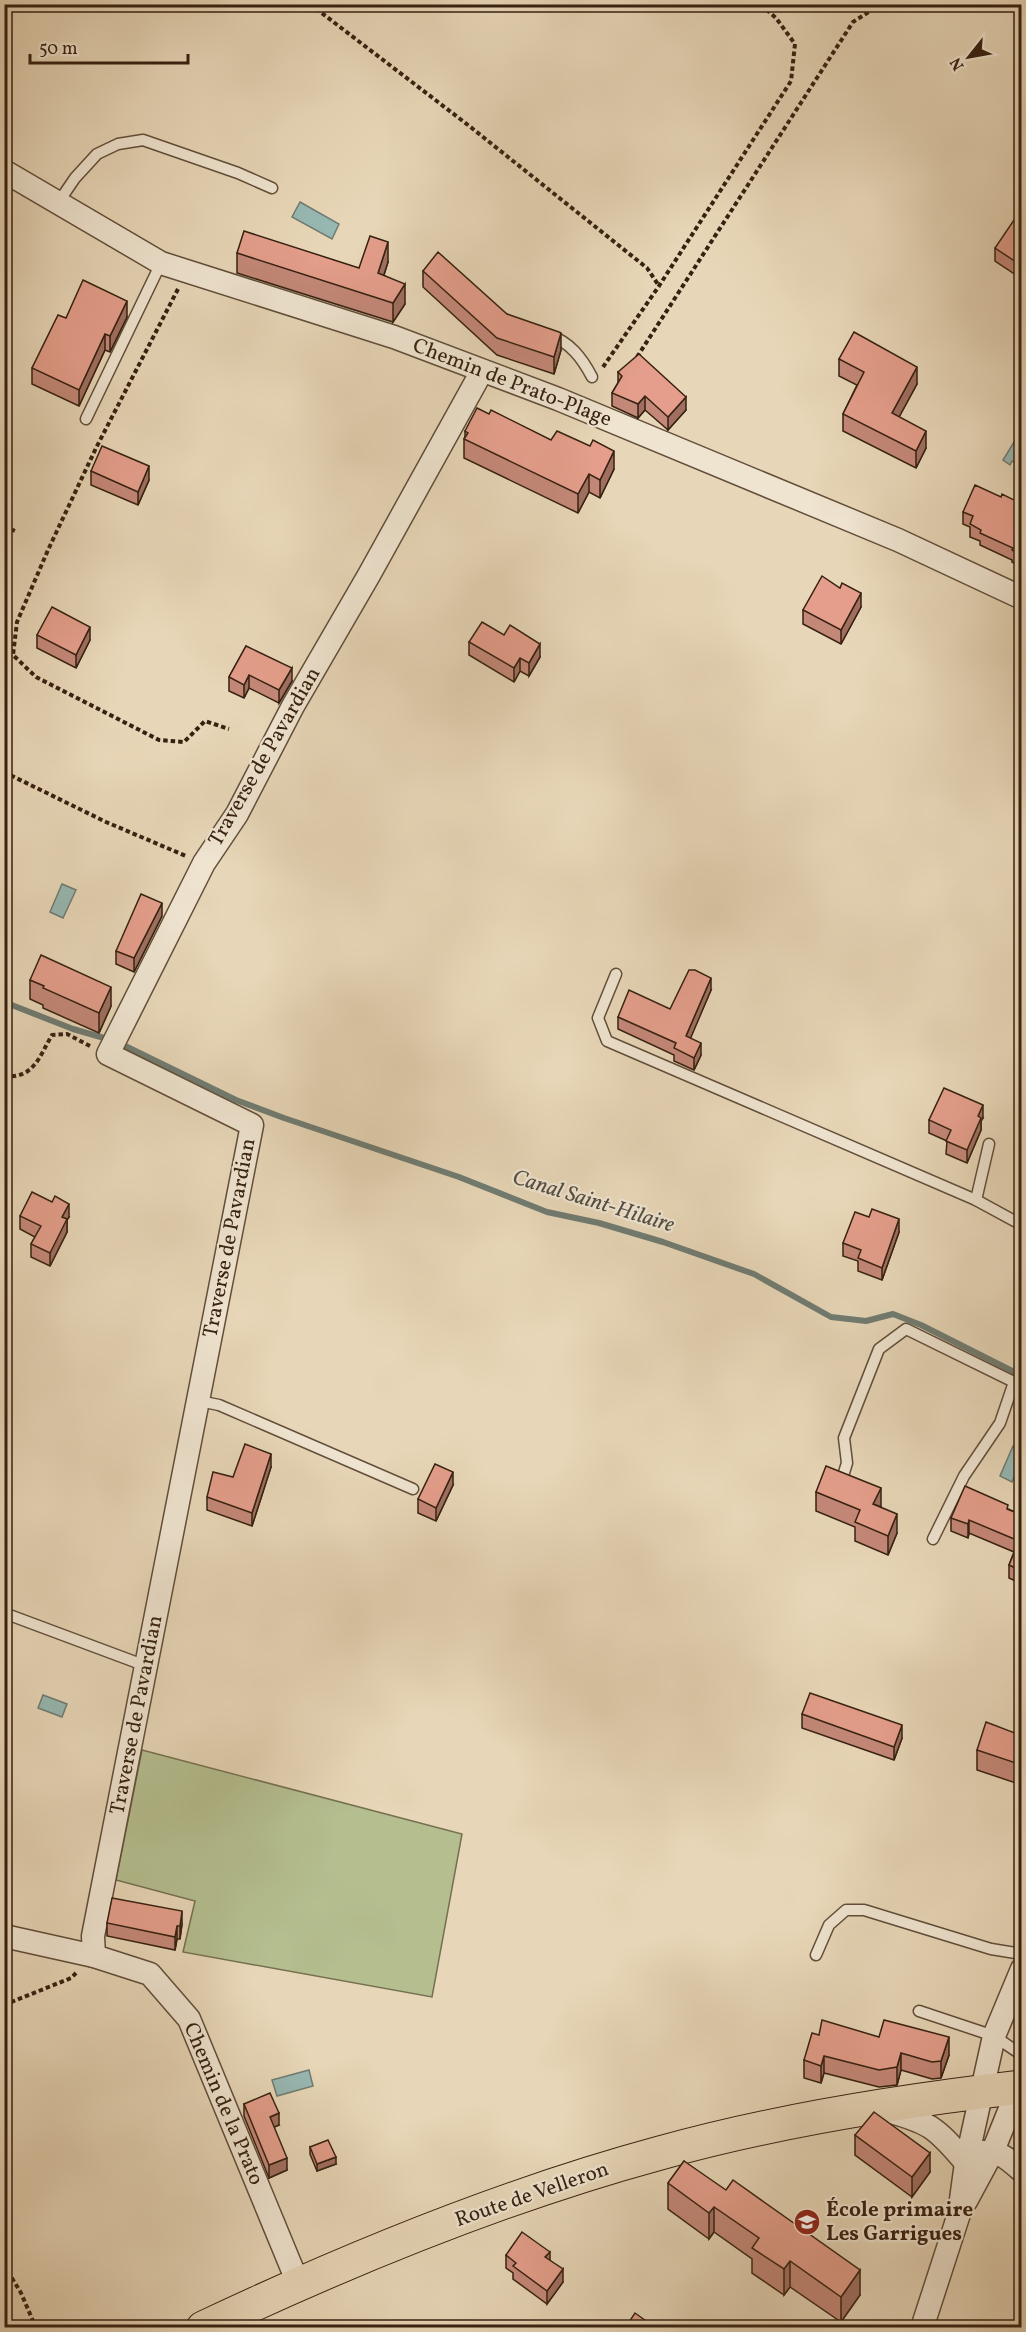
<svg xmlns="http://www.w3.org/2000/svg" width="1026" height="2332" font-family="Vollkorn,serif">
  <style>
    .grass { fill: #b4be8f; stroke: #757050; stroke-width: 1.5 }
    .water { fill: #97b8b3; stroke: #707c72; stroke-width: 1.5 }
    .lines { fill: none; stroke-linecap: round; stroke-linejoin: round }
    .stream { stroke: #707c72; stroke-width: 6 }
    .lane-casing { stroke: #624e3a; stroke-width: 13 }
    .street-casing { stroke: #624e3a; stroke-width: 25 }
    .primary-casing { stroke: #362111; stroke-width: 35 }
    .path { stroke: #362111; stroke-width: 4; stroke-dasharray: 4.5 3; stroke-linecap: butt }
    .lane { stroke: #efe4d0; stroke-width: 10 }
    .street { stroke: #efe4d0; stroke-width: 22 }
    .primary { stroke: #e7d6b7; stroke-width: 33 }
    .wall { fill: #c48878; stroke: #362111; stroke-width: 1.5 }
    .shaded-wall { fill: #a06f61; stroke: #362111; stroke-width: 1.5 }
    .building { fill: #e49e8b; stroke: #362111; stroke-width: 1.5 }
    .labels { text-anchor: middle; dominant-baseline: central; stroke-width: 4.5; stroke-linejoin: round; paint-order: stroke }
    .street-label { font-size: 21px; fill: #362111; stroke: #efe4d0 }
    .poi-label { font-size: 21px; font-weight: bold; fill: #362111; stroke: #efe4d0; text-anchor: start }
    .water-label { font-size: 22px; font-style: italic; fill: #534e42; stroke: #efe4d0 }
  </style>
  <rect width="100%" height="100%" fill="#e7d6b7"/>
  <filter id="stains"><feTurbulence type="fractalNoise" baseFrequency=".00333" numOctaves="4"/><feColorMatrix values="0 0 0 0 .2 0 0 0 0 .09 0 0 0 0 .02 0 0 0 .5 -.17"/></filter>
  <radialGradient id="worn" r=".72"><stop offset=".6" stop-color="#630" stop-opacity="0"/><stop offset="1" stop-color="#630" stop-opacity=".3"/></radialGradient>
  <path class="grass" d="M142,1750l320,84 -30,163 -249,-45 12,-51 -79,-21z"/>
  <g class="water">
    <path d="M300,202l39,22 -7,15 -40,-22z"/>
    <path d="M1014,442l7,5v20l-9,-6 -2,4 -7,-5z"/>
    <path d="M62,884l14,6 -13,28 -13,-6z"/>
    <path d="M1013,1446l8,3v11l-9,22 -12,-6z"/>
    <path d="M43,1695l24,9 -5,13 -24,-9z"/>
    <path d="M309,2070l4,16 -36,10 -5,-16z"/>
  </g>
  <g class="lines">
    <g class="stream">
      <path d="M4,1002l69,27 38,11"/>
      <path d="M119,1043l117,57 48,18 175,59 88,35 52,11 64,19 91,32 77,43 35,4 27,-7 28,11 101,51"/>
    </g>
    <defs>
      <g id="lane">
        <path d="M58,203l17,-25 22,-24 21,-10 25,-4 95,33 34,15"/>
        <path d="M549,335c21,7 33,23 43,42"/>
        <path d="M86,419l75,-156"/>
        <path d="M616,974l-18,44 9,23 369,159 46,25"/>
        <path d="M976,1200l13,-56"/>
        <path d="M199,1401l20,4 194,84"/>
        <path d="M842,1479l5,-16 -3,-25 35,-89 27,-20 116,57"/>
        <path d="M933,1539l31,-63 36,-53 14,-41"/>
        <path d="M4,1613l142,53"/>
        <path d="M816,1955l13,-30 17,-15h18l127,39 31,5"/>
        <path d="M919,2011l75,25 28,19"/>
      </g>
      <g id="street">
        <path d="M4,171l157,92 233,74 164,62 340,141 124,58"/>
        <path d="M4,1936l90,20 56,18 39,45 109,264"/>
        <path d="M94,1956l-1,-20 159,-811 -144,-71 96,-191 33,-49 56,-108 76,-131 113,-204"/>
        <path d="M884,2110c45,12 52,17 82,53"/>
        <path d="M979,2152c21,-1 27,5 43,19"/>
        <path d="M966,2201l27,-50 29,-72"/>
        <path d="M922,2328l37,-114 7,-51 28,-127 28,-67"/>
      </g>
      <path id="primary" d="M203,2328c146,-69 302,-133 457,-175 118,-33 240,-52 362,-66"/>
    </defs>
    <use href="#lane" class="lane-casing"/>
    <use href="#street" class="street-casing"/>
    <use href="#primary" class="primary-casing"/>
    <g class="path">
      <path d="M310,4l158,121 179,143 12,18"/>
      <path d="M888,4l51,6 8,-6"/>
      <path d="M178,289l-82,159 -48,102 -31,72 -4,33 23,22 123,63 25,2 21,-21 24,8"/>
      <path d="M637,357l216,-335 28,-18"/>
      <path d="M603,367l56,-81 132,-205 4,-37 -19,-26 -16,-14"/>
      <path d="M4,526l13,6"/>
      <path d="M4,772l102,50 80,34"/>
      <path d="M4,1076c30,3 35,-19 48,-41l15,-1 23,12"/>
      <path d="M4,2005l67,-27 5,-5"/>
      <path d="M4,2265l17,28 15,35"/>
    </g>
    <use href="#lane" class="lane"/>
    <use href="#street" class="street"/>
    <use href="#primary" class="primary"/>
  </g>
  <g class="wall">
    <path d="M1022,225v54l-27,-18v-13z"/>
    <path d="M237,253l122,15 29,-6 -4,13 21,29 -12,18 -156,-49z"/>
    <path d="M423,271l84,43 54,36 -7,24 -57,-19 -74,-68z"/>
    <path d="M127,317l-17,35 -5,-2 -26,56 -47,-22v-16l34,-50z"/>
    <path d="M839,359l78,25 -18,33 27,31 -10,20 -73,-37v-17l14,-29 -18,-9z"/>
    <path d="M618,372l68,38 -18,20 -23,-20 -7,8 -26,-12v-13l6,-10z"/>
    <path d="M465,431l86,9 63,29 -14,29 -11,-6 -11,21 -114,-55v-19l1,-3z"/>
    <path d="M91,471l58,9 -11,25 -47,-20z"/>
    <path d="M1001,497l21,7v23l-3,5 3,1v35l-10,-6v-2l-32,-15v-4l-10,-4v-10l-7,-3v-12z"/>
    <path d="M861,607l-20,37 -38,-20v-14z"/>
    <path d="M37,635l53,5 -14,28 -39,-20z"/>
    <path d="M469,642l71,15 -11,19 -9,-5 -6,11 -45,-27z"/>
    <path d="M246,646l46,35 -13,22 -30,-15 -5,10 -15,-7v-14z"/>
    <path d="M162,916l-28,56 -18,-8v-13z"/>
    <path d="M30,980l81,26 -12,27 -56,-25v-3l-13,-6z"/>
    <path d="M711,990l-21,48 11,17 -7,15 -20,-9v-6l-56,-26v-12l52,-8z"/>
    <path d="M983,1118l-2,3v9l-14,33 -21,-9 1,-13 -18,-8v-13z"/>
    <path d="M20,1216l49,1 -2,3v12l-17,34 -19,-9v-13l4,-7 -15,-8z"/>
    <path d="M899,1232l-17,48 -24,-9v-10l-15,-5v-13z"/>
    <path d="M271,1467l-19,59 -45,-16v-13l26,-20z"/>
    <path d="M453,1485l-17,36 -18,-8v-14z"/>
    <path d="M816,1492l65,15 16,26 -9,22 -33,-14v-14l-39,-16z"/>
    <path d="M1008,1509l14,6v69l-13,-6v-13l5,-13 -45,-19 -1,5 -17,-7v-13z"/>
    <path d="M802,1714l100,24 -8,22 -92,-32z"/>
    <path d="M1022,1732v53l-45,-15v-20l43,-15z"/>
    <path d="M107,1923l75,1 -2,15h-3l-2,11 -68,-14z"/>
    <path d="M819,2035l60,2 70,18 -8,23 -9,1 -31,-9 -4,15 -18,2 -55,-14 -3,10 -17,-5v-18z"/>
    <path d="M244,2104l35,21 -5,2 13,43 -18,8 -25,-62z"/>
    <path d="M855,2135l75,37 -18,25 -57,-42z"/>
    <path d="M310,2147l26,17 -19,7 -7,-17z"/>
    <path d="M684,2161l176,134 -19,27 -51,-35 -6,8 -32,-22v-14l-38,-27 -5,7 -41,-30v-26z"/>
    <path d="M506,2255l44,5 13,22 -16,22 -34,-25v-6l-7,-5z"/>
  </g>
  <g class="shaded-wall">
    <path d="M388,242v20l-10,31v-20z"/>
    <path d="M405,284v20l-12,18v-19z"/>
    <path d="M127,301v16l-17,35v-16z"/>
    <path d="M561,333v17l-7,24v-17z"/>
    <path d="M105,334v16l-26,56v-16z"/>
    <path d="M917,367v17l-25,46v-17z"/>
    <path d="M645,396v14l-7,8v-14z"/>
    <path d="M686,397v13l-18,20v-13z"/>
    <path d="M926,431v17l-10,20v-17z"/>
    <path d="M614,451v18l-14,29v-18z"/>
    <path d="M149,466v14l-11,25v-13z"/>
    <path d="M589,474v18l-11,21v-19z"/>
    <path d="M1022,515v12l-7,15v-13z"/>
    <path d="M861,593v14l-20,37v-14z"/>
    <path d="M90,627v13l-14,28v-13z"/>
    <path d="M540,644v13l-11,19v-13z"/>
    <path d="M520,658v13l-6,11v-14z"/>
    <path d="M292,668v13l-13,22v-13z"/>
    <path d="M249,675v13l-5,10v-13z"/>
    <path d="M162,903v13l-28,56v-14z"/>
    <path d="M711,978v12l-25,59v-13z"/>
    <path d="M111,987v19l-12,27v-20z"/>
    <path d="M701,1043v12l-7,15v-12z"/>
    <path d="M983,1105v13l-2,3v9l-14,33v-13l11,-34z"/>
    <path d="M69,1204v13l-2,3v12l-17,34v-13l12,-36z"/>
    <path d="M899,1219v13l-17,48v-12z"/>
    <path d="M271,1454v13l-19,59v-13z"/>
    <path d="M453,1472v13l-17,36v-13z"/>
    <path d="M881,1488v19l-8,-3z"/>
    <path d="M897,1514v19l-9,22v-19z"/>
    <path d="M969,1520v13l-1,5v-14z"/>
    <path d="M902,1725v13l-8,22v-13z"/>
    <path d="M182,1911v13l-2,15v-13z"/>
    <path d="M177,1926v13l-2,11v-13z"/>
    <path d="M949,2037v18l-8,23v-17z"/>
    <path d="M901,2053v17l-4,15v-18z"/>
    <path d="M824,2056v17l-3,10v-17z"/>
    <path d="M279,2113v12l-9,4v-12z"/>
    <path d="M930,2153v19l-18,25v-20z"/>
    <path d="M336,2157v7l-19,7v-7z"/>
    <path d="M287,2158v12l-18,8v-13z"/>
    <path d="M714,2207v25l-5,7v-26z"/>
    <path d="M550,2252v12l-5,-7z"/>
    <path d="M790,2261v26l-6,8v-26z"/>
    <path d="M563,2269v13l-16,22v-13z"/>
    <path d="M860,2270v25l-19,27v-25z"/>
  </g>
  <g class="building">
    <path d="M1014,220l8,5v41l-27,-18z"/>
    <path d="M244,231l115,37 11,-32 18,6 -10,31 27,11 -12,19 -156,-50z"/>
    <path d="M438,252l69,62 52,18 2,1 -7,24 -57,-19 -74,-67z"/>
    <path d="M83,280l44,21 -17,35 -5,-2 -26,56 -47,-22 26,-53 8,3z"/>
    <path d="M854,332l63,35 -25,46 34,18 -10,20 -73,-37 21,-42 -25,-13z"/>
    <path d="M639,354l47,43 -18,20 -23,-21 -7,8 -26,-11 10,-17 -4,-4z"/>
    <path d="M477,408l12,6 2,-4 60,30 6,-9 33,15 3,-6 21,11 -14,29 -11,-6 -11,20 -114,-55 4,-6 -3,-2z"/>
    <path d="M102,446l47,20 -11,26 -47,-21z"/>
    <path d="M975,485l26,12 1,-3 20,10v11l-7,14 7,4v23l-10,-6 1,-2 -33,-15 1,-3 -11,-6 3,-8 -10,-4z"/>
    <path d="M822,576l18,12 2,-5 19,10 -20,37 -38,-20z"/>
    <path d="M52,607l38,20 -14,28 -39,-20z"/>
    <path d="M482,622l22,13 6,-10 30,19 -11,19 -9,-5 -6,10 -45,-26z"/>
    <path d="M246,646l46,22 -13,22 -30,-15 -5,10 -15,-8z"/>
    <path d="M141,894l21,9 -28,55 -18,-7z"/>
    <path d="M41,955l70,32 -12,26 -56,-25 1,-2 -14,-6z"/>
    <path d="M689,970h6l16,8 -25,58 15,7 -7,15 -20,-10 2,-5 -58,-26 11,-27 41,19z"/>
    <path d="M944,1088l39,17 -5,11 3,2 -14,32 -21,-9 5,-11 -22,-10z"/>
    <path d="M32,1192l20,10 3,-6 14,8 -7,13 5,2 -17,34 -19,-9 10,-18 -21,-10z"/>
    <path d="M872,1209l27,10 -17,49 -24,-10 3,-8 -18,-7 12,-31 14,5z"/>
    <path d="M245,1444l26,10 -19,59 -45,-16 6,-25 20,5z"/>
    <path d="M435,1464l18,8 -17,36 -18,-9z"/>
    <path d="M826,1466l55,22 -8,16 24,10 -9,22 -33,-14 5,-12 -44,-18z"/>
    <path d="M965,1486l43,19 -1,4 15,6v56l-13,-6 10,-24 -50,-21 -1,4 -17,-6z"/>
    <path d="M810,1693l92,32 -8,22 -92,-33z"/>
    <path d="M986,1722l34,13 2,-3v33l-45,-15z"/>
    <path d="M112,1898l70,13 -2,15h-3l-2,11 -68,-14z"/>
    <path d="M822,2020l57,17 5,-17 65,17 -8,24 -9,1 -31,-9 -4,14 -18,3 -55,-14 -3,10 -17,-6 8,-27 7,2z"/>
    <path d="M270,2093l9,20 -9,4 17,41 -18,7 -25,-61z"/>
    <path d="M874,2112l56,41 -18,24 -57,-42z"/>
    <path d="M328,2140l8,17 -19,7 -7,-17z"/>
    <path d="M684,2161l42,29 7,-10 127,90 -19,27 -51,-36 -6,8 -32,-21 7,-10 -45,-31 -5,6 -41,-30z"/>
    <path d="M522,2232l28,20 -5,5 18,12 -16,22 -34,-25 3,-3 -10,-8z"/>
    <path d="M635,2313l21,15h-31z"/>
  </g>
  <defs>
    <symbol id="school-disc" viewBox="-11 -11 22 22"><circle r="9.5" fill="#8f2418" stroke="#efe4d0"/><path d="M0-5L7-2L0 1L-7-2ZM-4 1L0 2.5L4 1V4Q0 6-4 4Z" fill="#fff"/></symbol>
  </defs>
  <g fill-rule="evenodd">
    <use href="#school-disc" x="792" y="2207" width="30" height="30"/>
  </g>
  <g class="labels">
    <g class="street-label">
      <text transform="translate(512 383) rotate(21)">Chemin de Prato-Plage</text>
      <text transform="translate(265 757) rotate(-60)">Traverse de Pavardian</text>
      <text transform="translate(230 1238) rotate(-79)">Traverse de Pavardian</text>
      <text transform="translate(137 1715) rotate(-79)">Traverse de Pavardian</text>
      <text transform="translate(223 2104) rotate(67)">Chemin de la Prato</text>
      <text transform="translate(532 2195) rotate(-19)">Route de Velleron</text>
    </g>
    <g class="poi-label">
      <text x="826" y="2210">École primaire<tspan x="826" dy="24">Les Garrigues</tspan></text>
    </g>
    <g class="water-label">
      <text transform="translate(593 1202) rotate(17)">Canal Saint-Hilaire</text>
    </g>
  </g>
  <rect width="1026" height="2332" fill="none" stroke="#e7d6b7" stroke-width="24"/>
  <rect x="6" y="6" width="1014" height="2320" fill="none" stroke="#362111" stroke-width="3"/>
  <rect x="12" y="12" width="1002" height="2308" fill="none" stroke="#362111" stroke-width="1.5"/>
  <g transform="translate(969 57) rotate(239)" stroke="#efe4d0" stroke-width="4.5" paint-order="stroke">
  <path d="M0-4.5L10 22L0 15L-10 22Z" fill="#362111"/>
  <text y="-9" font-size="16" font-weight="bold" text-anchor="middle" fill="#362111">N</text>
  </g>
  <path d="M30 54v9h158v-9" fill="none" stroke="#362111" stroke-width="3"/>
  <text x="39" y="54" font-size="18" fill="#362111" stroke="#efe4d0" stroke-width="4.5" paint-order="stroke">50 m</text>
  <rect width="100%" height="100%" filter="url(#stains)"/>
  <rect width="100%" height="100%" fill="url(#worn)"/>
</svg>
